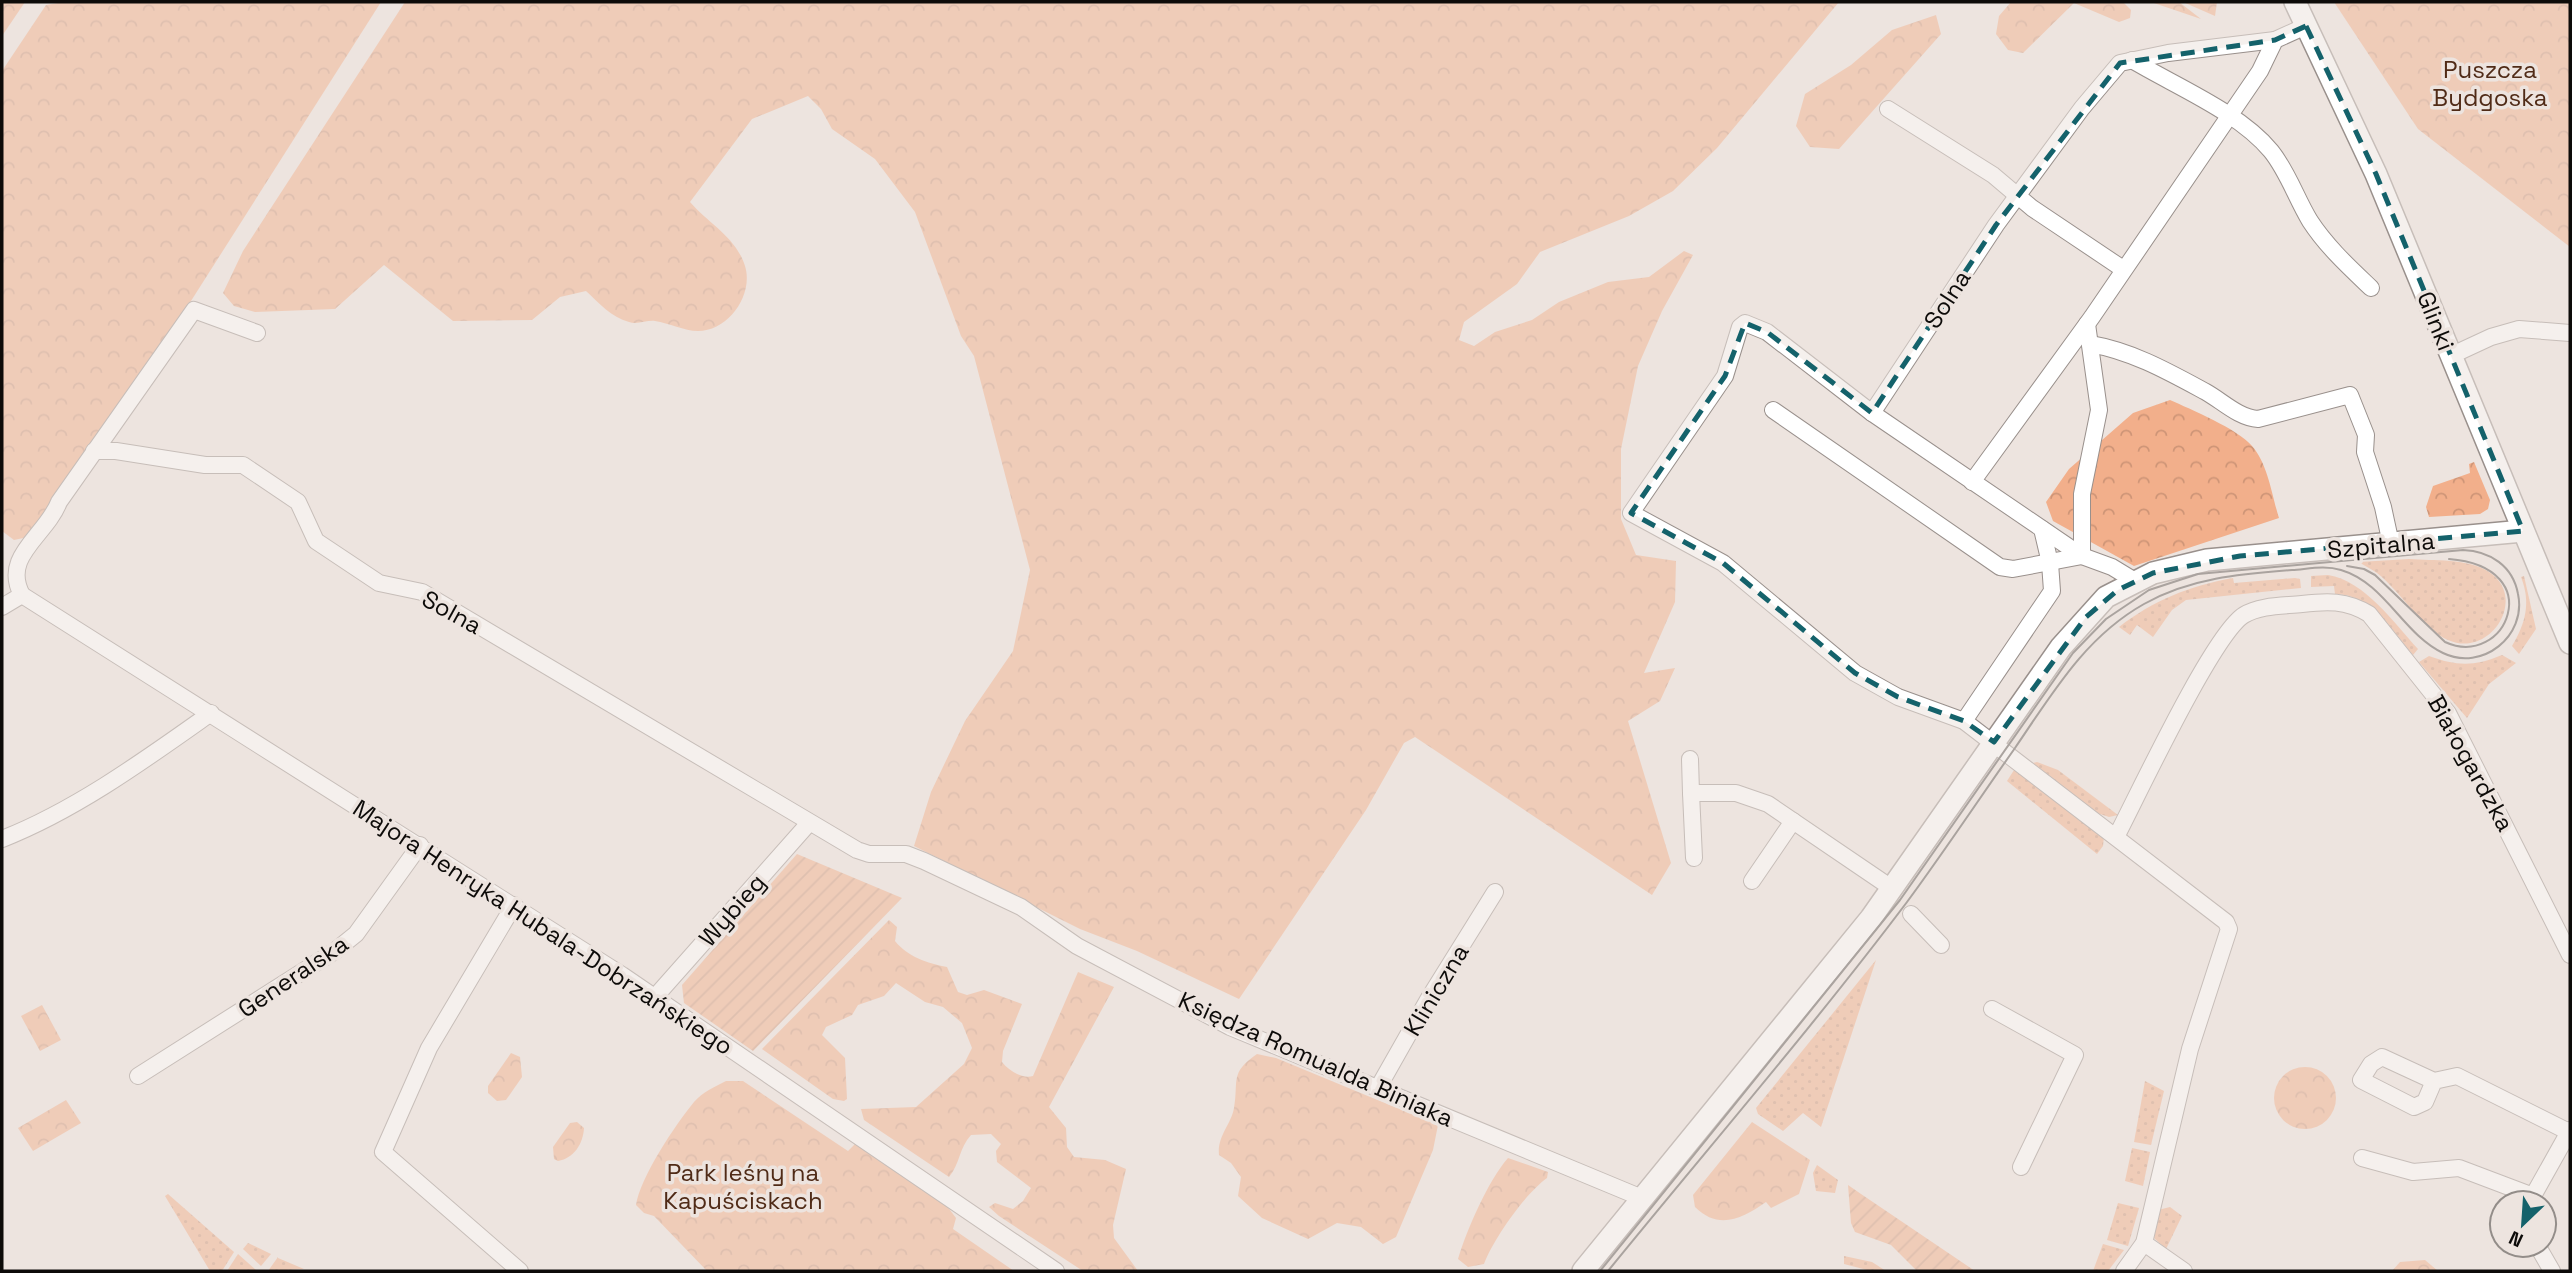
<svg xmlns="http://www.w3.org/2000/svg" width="2572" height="1273" font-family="'Space Grotesk',sans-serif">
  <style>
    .grass { fill: url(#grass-dots) }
    .forest { fill: url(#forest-crowns) }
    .garden { fill: url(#garden-furrows) }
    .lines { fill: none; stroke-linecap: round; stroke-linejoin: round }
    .minor-casing { stroke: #99908c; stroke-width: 18 }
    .tertiary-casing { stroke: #99908c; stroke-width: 24 }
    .minor { stroke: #fff; stroke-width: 16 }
    .tertiary { stroke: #fff; stroke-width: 21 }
    .tram { stroke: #595552; stroke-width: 2 }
    .marked { fill: none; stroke: #14626b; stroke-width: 5; stroke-dasharray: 14 9; stroke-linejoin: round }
    .labels { text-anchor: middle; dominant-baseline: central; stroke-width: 7; stroke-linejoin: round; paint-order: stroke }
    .park-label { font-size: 24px; fill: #502b17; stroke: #ede4df }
    .street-label { font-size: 24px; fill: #0d0b09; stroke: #ede4df }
  </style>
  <defs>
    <pattern id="grass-dots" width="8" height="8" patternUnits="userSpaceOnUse" patternTransform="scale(1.75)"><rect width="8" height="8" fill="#f2af8b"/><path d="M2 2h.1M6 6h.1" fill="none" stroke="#ce9577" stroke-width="1.8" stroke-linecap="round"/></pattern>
    <pattern id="forest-crowns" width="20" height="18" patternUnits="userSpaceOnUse" patternTransform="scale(1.75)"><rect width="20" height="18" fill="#f2af8b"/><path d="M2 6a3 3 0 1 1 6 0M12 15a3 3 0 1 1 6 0" fill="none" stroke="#ce9577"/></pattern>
    <pattern id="garden-furrows" width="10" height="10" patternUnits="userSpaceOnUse" patternTransform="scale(1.75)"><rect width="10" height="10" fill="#f2af8b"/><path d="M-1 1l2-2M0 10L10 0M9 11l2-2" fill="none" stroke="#ce9577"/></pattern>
  </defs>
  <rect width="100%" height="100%" fill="#ede4df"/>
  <g class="grass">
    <path d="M2409,559c24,2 59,-1 80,13 40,26 1,87 -41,68 -25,-11 -48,-49 -71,-67 -5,-4 -13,-7 -18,-11z"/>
    <path d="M2328,575c37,6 66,48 90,74l-5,6c-21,-25 -42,-61 -78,-61l-1,-8 -23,1v-11z"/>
    <path d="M2524,576l12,53 -17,25 -7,-8c14,-23 19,-44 9,-69z"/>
    <path d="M2233,578l1,5 61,-5 5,1 1,9 -115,12 -14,10 -19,27 -16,-12 -7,10 -11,-8c35,-27 70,-41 114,-49z"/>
    <path d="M2502,655l14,8 -27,21 -22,34 -48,-56 10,-6c28,10 44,11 73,-1z"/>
    <path d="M2037,762l21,8 60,45 -9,2 -12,-4 -64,-50z"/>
    <path d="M2016,767l88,69 -1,10 -6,8 -90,-73z"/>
    <path d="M1876,960l-55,167 -18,-14 -20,18 -25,-17 -2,-6z"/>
    <path d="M2145,1081l19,10 -13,54 -17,-3z"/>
    <path d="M2132,1148l18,4 -7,34 -18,-5z"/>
    <path d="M1817,1165l21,15 -3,13 -19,-2 -3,-18z"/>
    <path d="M168,1194l66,58 -12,19h-12l-45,-75z"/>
    <path d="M2118,1203l21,5 -11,38 -21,-6z"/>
    <path d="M2170,1207l12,9 -16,33 -12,-11 4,-28z"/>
    <path d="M248,1243l23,11 -10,12 -18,-17z"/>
    <path d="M2103,1244l21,6 -16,21h-15z"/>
    <path d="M238,1254l19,17h-30z"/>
    <path d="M1844,1256l28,6 14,9h-15l-27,-7z"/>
    <path d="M278,1257v1l26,11 -36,2z"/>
  </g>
  <g class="forest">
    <path d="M2,2h23l-23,34z"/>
    <path d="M64,2h317l-204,321 -149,214 -14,3 -12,-9v-460l44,-66z"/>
    <path d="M405,2h1434l-122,146 -44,43 -44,25 -89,36 -23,32 -53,38 -5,18 15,6 21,-14 37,-12 27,-18 49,-20 41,-5 35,-26 9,4 -31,56 -24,55 -17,83v70l15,36 40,6 -1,41 -31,71 31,-5 -15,33 -32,20 43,142 -19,32 -237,-158 -11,6 -38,67 -127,189 -102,-48 -57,-22 -166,-83 17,-54 34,-71 48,-70 17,-81 -56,-214 -13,-20 -46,-124 -40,-53 -43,-30 -11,-20 -13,-13 -56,23 -62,83c19,22 46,35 55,64 9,29 -17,65 -47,65 -14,0 -29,-8 -43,-10 -8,-1 -18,4 -26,1 -18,-5 -30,-19 -43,-31l-26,6 -28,23 -79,1 -69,-56 -49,44 -80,3 -21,-6 -11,-13 20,-42z"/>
    <path d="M2011,2h112l8,8 -1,8 -11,4 -45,-19 -51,50 -15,-3 -12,-16 3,-18z"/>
    <path d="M2151,2h28l22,17z"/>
    <path d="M2183,2h34l-2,14z"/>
    <path d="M2334,2h236v245l-152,-118z"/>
    <path d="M1936,15l5,19 -102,115 -29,-2 -14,-21 9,-32 46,-29 41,-35z"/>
    <path d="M2170,400c20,9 68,29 82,46 16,18 20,50 27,72l-145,48 -81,-45 -7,-19 23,-33 64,-56z"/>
    <path d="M2474,462l16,38 -2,9 -8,5 -51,3 -3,-10 7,-21 37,-13 -1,-9z"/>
    <path d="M889,920l8,7 -2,14c13,16 32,22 52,26l11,25 9,3 17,-5 38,14 -19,47 -1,11c7,9 20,17 31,14l45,-104 36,15 -65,120 17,21 1,19 7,10 31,3 21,9 -13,56 1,13 24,33h-55l-84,-55 -10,-9 6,-4 18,6 10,-8 8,-13 -34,-26 -1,-11 5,-7 -10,-10 -20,1c-12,13 -11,29 -22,42l-85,-57 -3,-11 55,-2 48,-43 8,-16 -10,-25 -19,-16 -18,-5 -29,-19 -12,13 -26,9 -6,10 -26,12 -4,8 23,23 2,41 -3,2 -11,-2 -71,-50z"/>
    <path d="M42,1005l19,35 -21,11 -19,-35z"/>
    <path d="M511,1053l9,4 2,20 -16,23 -9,1 -9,-8v-7z"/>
    <path d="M1257,1054l19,4 162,67 -5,25 -37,87 -13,7 -22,-17 -24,-4 -29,16 -46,-21 -24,-22 3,-19 -10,-14 -12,-8c-2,-19 12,-30 15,-47 5,-27 -5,-35 23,-54z"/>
    <circle cx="2305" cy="1098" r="31"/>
    <path d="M726,1081h17l105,70 7,-7 92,62 9,12 -3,11 61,42h-307l-53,-55 -10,-3 -8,-8c4,-27 39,-80 58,-103 9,-10 20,-15 32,-21z"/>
    <path d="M66,1100l15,23 -48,28 -15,-23z"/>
    <path d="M577,1122l7,6c-1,16 -10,30 -26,33l-4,-2 -1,-12 17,-24z"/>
    <path d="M1752,1122l58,38 -11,34 -28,14 -5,-6c-23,16 -47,29 -71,5l-2,-12z"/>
    <path d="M1508,1158l40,14 -1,6c-22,16 -53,60 -63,86l-16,3 -10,-8c9,-30 30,-78 50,-101z"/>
    <path d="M2425,1260l13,11h-46l8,-9z"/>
  </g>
  <g class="garden">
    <path d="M797,854l105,44 -149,153 -69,-48 -2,-18z"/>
    <path d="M1848,1185l13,9 114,77h-58l-26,-26 -36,-13 -4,-9z"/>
  </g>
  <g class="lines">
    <defs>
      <g id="minor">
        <path d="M2132,60c43,26 107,52 139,91 17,21 25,47 39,70 17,26 39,46 61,67"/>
        <path d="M1888,109l105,66 39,33 91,61"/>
        <path d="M2090,344c42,7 79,28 116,48 16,9 33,26 52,27l92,-24 16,40 -1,17 18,55 8,37"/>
        <path d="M2450,356l41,-19 28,-8 51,4"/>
        <path d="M1773,410l227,157 13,2 69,-13v-62l17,-84 -12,-86"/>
        <path d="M1872,413l124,-188 86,-117 38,-45 48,-10 107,-13"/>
        <path d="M94,451h22l89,14h38l55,37 18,39 63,42 43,9 435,258 12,4h37l18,7 97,46 56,39 153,81 412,171"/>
        <path d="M1972,482l120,-165 168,-246 15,-31 31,-14"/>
        <path d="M22,595l600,380 434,296"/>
        <path d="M2,607l20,-12c-21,-39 24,-59 37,-93l135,-192 63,23"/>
        <path d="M1964,721l88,-130 -2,-28 -8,-34"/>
        <path d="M1690,759l1,34"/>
        <path d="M2116,837c22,-42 97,-203 128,-222 16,-10 40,-9 58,-11 25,-3 44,-4 67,10l79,99 122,242"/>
        <path d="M2,839c74,-29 144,-80 209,-126"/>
        <path d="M1694,858l-3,-65h45l32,11 125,85"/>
        <path d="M1752,881l41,-60"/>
        <path d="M514,905l-85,143 -46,104 137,119"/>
        <path d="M1911,914l30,31"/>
        <path d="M655,997l154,-174"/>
        <path d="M1992,1009l83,46 -54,112"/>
        <path d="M138,1076l197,-125 21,-17 64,-89"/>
        <path d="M2434,1081l-9,21 -11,5 -53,-27 10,-16 11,-7 52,24 23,-5 112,56"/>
        <path d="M1378,1088l51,-90 66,-106"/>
        <path d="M2362,1158l51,14 46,-4 74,28"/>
        <path d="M2534,1203l-1,-7 37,-66"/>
        <path d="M2144,1243l40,28"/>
        <path d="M2537,1245l15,26"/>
        <path d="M2124,1271l20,-28 46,-194 39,-120 -3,-7 -262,-201 -66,-24 -43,-24 -132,-110 -92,-50 94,-137 15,-49 5,-4 22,9 105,81 210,143 30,11 23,14"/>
      </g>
      <g id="tertiary">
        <path d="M2295,2l81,172 194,469"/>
        <path d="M1583,1271l288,-353 190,-271 45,-50 47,-24 54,-13 316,-29"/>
      </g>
    </defs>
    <use href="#minor" class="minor-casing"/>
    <use href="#tertiary" class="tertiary-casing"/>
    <use href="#minor" class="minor"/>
    <use href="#tertiary" class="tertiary"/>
    <g class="tram">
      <path d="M2347,566l17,3 11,6 70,67c61,28 105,-75 4,-83"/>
      <path d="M1600,1271l300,-371 173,-247 33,-34 43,-29 49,-16 265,-24c27,1 50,16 55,44 9,42 -36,78 -75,59 -40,-19 -58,-70 -102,-83 -16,-5 -33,-1 -49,0 -52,4 -102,8 -148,34 -59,33 -92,90 -129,144 -36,51 -71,104 -108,154 -95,126 -199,246 -299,369"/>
    </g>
  </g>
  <path d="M0 0H2572V1273H0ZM2306,26l70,148 147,357 -283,25 -87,17 -35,17 -32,27 -92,125 -30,-21 -66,-24 -43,-24 -132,-110 -92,-50 94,-137 20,-53 22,9 105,81 124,-188 124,-162 155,-23z" fill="#ede4df" fill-opacity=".55" fill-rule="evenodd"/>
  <path class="marked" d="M2306,26l70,148 147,357 -283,25 -87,17 -35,17 -32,27 -92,125 -30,-21 -66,-24 -43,-24 -132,-110 -92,-50 94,-137 20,-53 22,9 105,81 124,-188 124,-162 155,-23z"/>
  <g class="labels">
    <g class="park-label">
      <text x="2490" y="69">Puszcza<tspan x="2490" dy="28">Bydgoska</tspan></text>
      <text x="743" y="1172">Park leśny na<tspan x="743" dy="28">Kapuściskach</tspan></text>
    </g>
    <g class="street-label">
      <text transform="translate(1947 299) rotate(-57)">Solna</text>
      <text transform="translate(2436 321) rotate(68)">Glinki</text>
      <text transform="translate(2381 545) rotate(-5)">Szpitalna</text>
      <text transform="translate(452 612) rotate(29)">Solna</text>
      <text transform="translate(2471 763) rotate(61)">Białogardzka</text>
      <text transform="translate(732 910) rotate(-49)">Wybieg</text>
      <text transform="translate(543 927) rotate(33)">Majora Henryka Hubala-Dobrzańskiego</text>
      <text transform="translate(293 976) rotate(-34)">Generalska</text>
      <text transform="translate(1436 990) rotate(-59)">Kliniczna</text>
      <text transform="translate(1316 1059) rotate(24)">Księdza Romualda Biniaka</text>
    </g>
  </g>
  <rect width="2572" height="1273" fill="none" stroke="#0d0b09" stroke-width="7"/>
  <g transform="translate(2523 1224) rotate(205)"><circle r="33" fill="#ede4df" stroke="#938d89" stroke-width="2"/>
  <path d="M0-5L12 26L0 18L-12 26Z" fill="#14626b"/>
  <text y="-10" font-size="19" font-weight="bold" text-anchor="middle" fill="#0d0b09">N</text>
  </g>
</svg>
